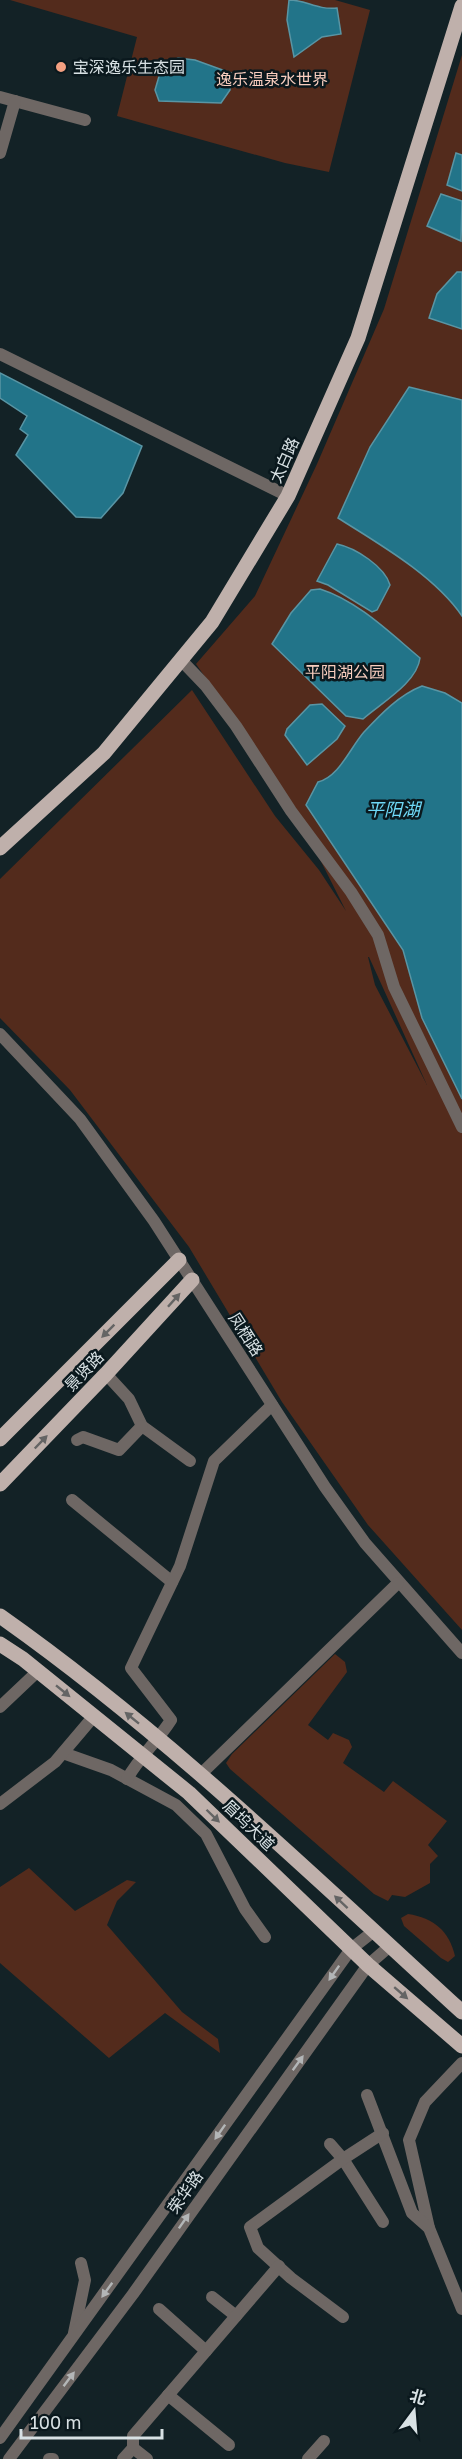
<svg xmlns="http://www.w3.org/2000/svg" width="462" height="2459" font-family="'Golos Text','Noto Sans SC',sans-serif">
  <style>
    .green { fill: #532b1c; fill-rule: evenodd }
    .water { fill: #227489; stroke: #5995a4; stroke-width: 1.5 }
    .lines { fill: none; stroke-linecap: round; stroke-linejoin: round }
    .minor { stroke: #6e6764; stroke-width: 12 }
    .major { stroke: #bfb0ab; stroke-width: 15 }
    .oneway { fill: #646464 }
    .oneway2 { fill: #b3b6b7 }
    .poi-dot { fill: #f3a081; stroke: #0a181d; stroke-width: 2 }
    .labels { text-anchor: middle; dominant-baseline: central; stroke-width: 5; stroke-linejoin: round; paint-order: stroke }
    .poi-label { font-size: 16px; fill: #d8e1e4; stroke: #0a181d; text-anchor: start }
    .park-label { font-size: 16px; fill: #f8cdbe; stroke: #0a181d }
    .street-label { font-size: 16px; fill: #d8e1e4; stroke: #0a181d }
    .water-label { font-size: 18px; font-style: italic; fill: #6fd9f7; stroke: #0a181d }
  </style>
  <rect width="100%" height="100%" fill="#132226"/>
  <g class="green">
    <path d="M10,0h325l35,10 -41,162 -44,-9 -168,-47 20,-79z"/>
    <path d="M462,55v1575l-94,-105 -86,-123 -93,-155 -119,-157 -70,-72v-139l192,-189 83,126 44,54 27,41 -57,-113 -93,-134 59,-68 62,-132 67,-155zM368,957h1l58,128 -52,-100z"/>
    <path d="M335,1654l10,8 2,10 -39,53 20,15 5,-7 16,7 3,7 -9,16 41,29 9,-11 54,40 -19,24 10,11 -8,8v19l-25,14 -13,-2 -4,6 -14,-7 -144,-125 -4,-6 6,-9z"/>
    <path d="M29,1868l46,43 52,-31 9,2 -19,19 -10,24 75,87 36,27 2,14 -55,-40 -56,45 -109,-95v-76z"/>
    <path d="M408,1914c26,4 41,17 47,42l-7,6 -7,-4 -37,-32 -3,-8z"/>
  </g>
  <g class="water">
    <path d="M289,0c18,0 27,10 48,8l4,26 -19,3 -28,20 -7,-37z"/>
    <path d="M178,58l17,2 36,13 -1,17 -9,13 -62,-2 -4,-11 7,-24z"/>
    <path d="M456,153l6,2v36l-15,-6z"/>
    <path d="M441,194l21,7 -1,40 -34,-15z"/>
    <path d="M457,272h5v57l-33,-11 8,-24z"/>
    <path d="M0,373l142,73 -19,47 -22,25 -25,-1 -60,-62 12,-20 -8,-6 7,-13 -27,-18z"/>
    <path d="M409,387l53,13v216c-28,-41 -83,-72 -124,-98l32,-71z"/>
    <path d="M337,544c19,4 48,23 53,41l-13,25 -5,2 -44,-27 -11,-4z"/>
    <path d="M320,589c38,12 70,44 100,69 -3,25 -39,45 -57,61l-17,-3 -74,-72 19,-31 20,-23z"/>
    <path d="M422,686l23,7 17,10v396l-40,-81 -19,-68 -97,-145 12,-23c21,-5 32,-34 46,-50 17,-18 35,-37 58,-46z"/>
    <path d="M322,704l23,22 -8,13 -30,26 -22,-30 2,-6 23,-24z"/>
  </g>
  <g class="lines">
    <g class="minor">
      <path d="M0,97l85,23"/>
      <path d="M0,153l15,-52"/>
      <path d="M0,354l288,142"/>
      <path d="M181,660l24,25 31,41 55,85 60,81 27,43 16,52 68,140"/>
      <path d="M0,1034l80,85 74,102 171,266 40,56 97,110"/>
      <path d="M106,1374l23,25 13,27 48,35"/>
      <path d="M77,1440l6,-3 36,13 23,-24"/>
      <path d="M72,1500l100,82"/>
      <path d="M0,1707l38,-36"/>
      <path d="M63,1753l48,17 65,35 30,29 39,75 20,28"/>
      <path d="M202,1773l196,-190"/>
      <path d="M127,1779c13,-23 30,-37 44,-59l-40,-52 49,-102 34,-105 58,-56"/>
      <path d="M0,1804l55,-42 39,-46"/>
      <path d="M462,2063l-37,39 -16,38 20,88 33,81"/>
      <path d="M367,2095l45,118 17,15"/>
      <path d="M330,2144l13,15 40,63"/>
      <path d="M212,2297l24,19"/>
      <path d="M159,2309l47,42"/>
      <path d="M343,2317l-52,-39 -33,-30 -8,-21 93,-68 40,-26"/>
      <path d="M74,2333l11,-53 -4,-17"/>
      <path d="M168,2395l61,50"/>
      <path d="M0,2438l351,-489 23,-18"/>
      <path d="M133,2448l14,11"/>
      <path d="M9,2459l124,-165 235,-329 22,-19"/>
      <path d="M49,2459h4"/>
      <path d="M123,2459l10,-11v-12l146,-170"/>
      <path d="M308,2459l16,-18"/>
    </g>
    <g class="major">
      <path d="M0,848l104,-95 108,-131 76,-126 70,-158 104,-332"/>
      <path d="M0,1439l179,-179"/>
      <path d="M0,1484l106,-110 86,-94"/>
      <path d="M0,1616c166,117 312,259 462,396"/>
      <path d="M0,1644l23,15 166,134 179,172 94,81"/>
    </g>
  </g>
  <defs><path id="oneway-solid" d="M-6-.8H1V-3.2L6.5 0L1 3.2V.8H-6Z" transform="scale(1.5)"/></defs>
  <g class="oneway">
    <use href="#oneway-solid" transform="translate(174 1300) rotate(-48)"/>
    <use href="#oneway-solid" transform="translate(108 1331) rotate(135)"/>
    <use href="#oneway-solid" transform="translate(41 1442) rotate(-46)"/>
    <use href="#oneway-solid" transform="translate(63 1691) rotate(39)"/>
    <use href="#oneway-solid" transform="translate(132 1718) rotate(-141)"/>
    <use href="#oneway-solid" transform="translate(213 1816) rotate(44)"/>
    <use href="#oneway-solid" transform="translate(341 1902) rotate(-137)"/>
    <use href="#oneway-solid" transform="translate(401 1993) rotate(41)"/>
  </g>
  <g class="oneway2">
    <use href="#oneway-solid" transform="translate(334 1973) rotate(125)"/>
    <use href="#oneway-solid" transform="translate(298 2063) rotate(-54)"/>
    <use href="#oneway-solid" transform="translate(220 2132) rotate(125)"/>
    <use href="#oneway-solid" transform="translate(184 2221) rotate(-55)"/>
    <use href="#oneway-solid" transform="translate(107 2290) rotate(126)"/>
    <use href="#oneway-solid" transform="translate(69 2379) rotate(-53)"/>
  </g>
  <circle class="poi-dot" cx="61" cy="67" r="6"/>
  <g class="labels">
    <g class="poi-label">
      <text x="73" y="67">宝深逸乐生态园</text>
    </g>
    <g class="park-label">
      <text x="272" y="79">逸乐温泉水世界</text>
      <text x="345" y="672">平阳湖公园</text>
    </g>
    <g class="street-label">
      <text transform="translate(284 460) rotate(-66)">太白路</text>
      <text transform="translate(246 1334) rotate(57)">凤栖路</text>
      <text transform="translate(84 1371) rotate(-46)">景贤路</text>
      <text transform="translate(249 1825) rotate(44)">眉坞大道</text>
      <text transform="translate(185 2192) rotate(-55)">荣华路</text>
    </g>
    <g class="water-label">
      <text x="393" y="809">平阳湖</text>
    </g>
  </g>
  <g transform="translate(414 2411) rotate(16)" stroke="#0a181d" stroke-width="4.5" paint-order="stroke">
  <path d="M0-4.5L10 22L0 15L-10 22Z" fill="#d8e1e4"/>
  <text y="-9" font-size="16" font-weight="bold" text-anchor="middle" fill="#d8e1e4">北</text>
  </g>
  <path d="M21 2429v9h141v-9" fill="none" stroke="#d8e1e4" stroke-width="3"/>
  <text x="30" y="2429" font-size="18" fill="#d8e1e4" stroke="#0a181d" stroke-width="4.5" paint-order="stroke">100 m</text>
</svg>
